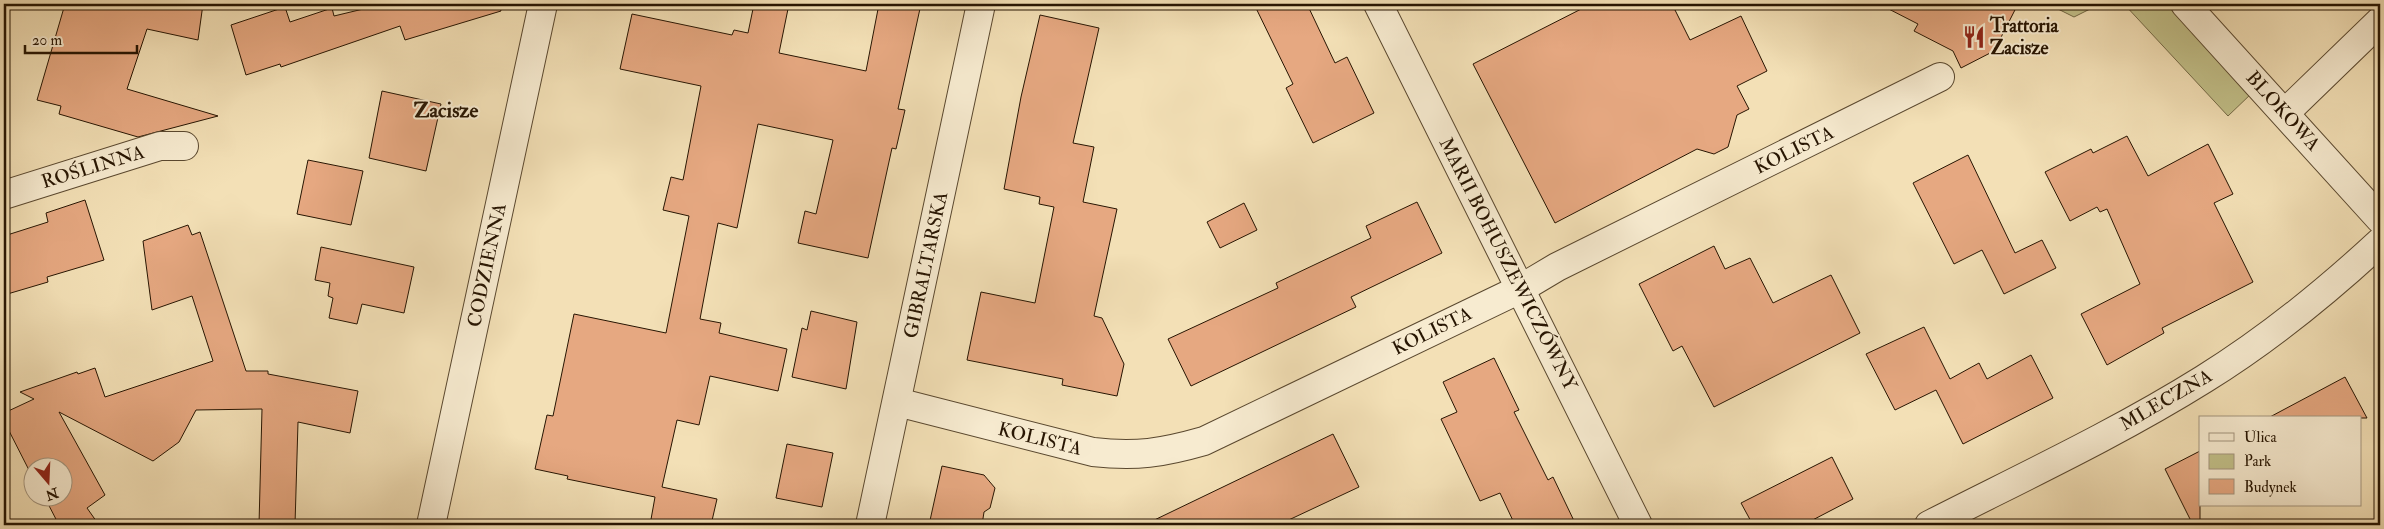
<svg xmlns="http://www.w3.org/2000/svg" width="2384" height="529" font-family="'IM FELL Double Pica',serif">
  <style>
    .green { fill: #c2c089; stroke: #746a46 }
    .building { fill: #e6a881; stroke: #271502 }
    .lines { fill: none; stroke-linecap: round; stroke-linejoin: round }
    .minor-casing { stroke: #5a482f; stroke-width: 30 }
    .minor { stroke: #f7ebd0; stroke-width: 28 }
    .labels { text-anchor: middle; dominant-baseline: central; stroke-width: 4; stroke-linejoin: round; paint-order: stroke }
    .poi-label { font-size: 19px; font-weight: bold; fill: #271502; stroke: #f7ebd0; text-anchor: start }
    .street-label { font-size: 19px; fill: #271502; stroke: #f7ebd0 }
    .quarter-label { font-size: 21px; font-weight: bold; fill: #271502; stroke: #f7ebd0 }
  </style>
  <rect width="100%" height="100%" fill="#f3e0b6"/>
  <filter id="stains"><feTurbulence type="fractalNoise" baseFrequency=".004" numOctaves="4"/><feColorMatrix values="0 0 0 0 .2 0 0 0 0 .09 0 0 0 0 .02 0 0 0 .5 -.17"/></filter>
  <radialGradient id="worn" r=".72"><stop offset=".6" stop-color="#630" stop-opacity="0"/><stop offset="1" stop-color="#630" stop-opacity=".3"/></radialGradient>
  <g class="green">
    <path d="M2048,4h52l-26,13z"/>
    <path d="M2124,4h49l79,89 -24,23z"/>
  </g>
  <g class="building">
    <path d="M65,4h138l-5,36 -51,-11 -20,60 91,27 -80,21 -79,-23 2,-8 -24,-6z"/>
    <path d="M384,4h115l2,7 -96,29 -5,-14 -119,41 -1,-3 -34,11 -15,-50 54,-18 5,15 42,-14 2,8z"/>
    <path d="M754,4h35l-10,49 87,18 13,-67h42l-23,105 7,1 -9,39 -4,-1 -24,110 -70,-15 7,-32 11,3 17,-74 -75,-16 -21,104 -19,-5 -18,96 21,4 -2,10 68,16 -9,42 -68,-15 -11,49 -22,-5 -15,67 55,12 -6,26h-61l5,-28 -88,-18 1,-3 -33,-7 12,-54 6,1 21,-102 92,19 23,-117 -26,-6 8,-33 12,3 18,-94 -81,-17 12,-55 100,21 2,-5 14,3z"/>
    <path d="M1254,4h53l28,59 12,-6 27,56 -61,30 -27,-55 7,-4z"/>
    <path d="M1591,4h81l18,36 51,-24 26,55 -30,15 12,23 -12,6 -9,32 -14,7 -17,-5 -142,74 -82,-159z"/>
    <path d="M1879,4h139l-24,47 -33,17 -8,-17 -39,-20 4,-7z"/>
    <path d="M1040,15l59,13 -26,115 21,4 -11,55 34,7 -23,107 8,2 22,46 -7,32 -55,-11 1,-6 -96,-19 14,-68 54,11 19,-96 -15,-3 1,-7 -36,-8 17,-92z"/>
    <path d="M382,91l59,13 -15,67 -57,-13z"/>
    <path d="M2127,136l21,40 60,-32 25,50 -19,9 39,79 -91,46 2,5 -57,32 -26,-51 59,-30 -33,-75 -7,3 -3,-5 -27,14 -25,-49 46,-23 2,4z"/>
    <path d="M1968,155l47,98 27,-13 14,28 -52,26 -22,-44 -28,14 -41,-81z"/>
    <path d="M308,160l55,11 -12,54 -54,-11z"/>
    <path d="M85,200l19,60 -57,17 1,5 -44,13v-59l44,-14 -2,-9z"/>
    <path d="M1417,202l25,51 -91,44 5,10 -165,79 -23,-47 110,-51 -2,-5 95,-45 -5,-12z"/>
    <path d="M1244,203l13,27 -37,18 -13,-26z"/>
    <path d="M188,225l4,10 8,-3 46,139h22v3l90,17 -8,42 -52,-11 -3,103h-36l3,-116 -66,1 -17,32 -26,19 -94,-49 46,83 -18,13 12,17h-40l-15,-29h18v-30h-30v10l-28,-55v-8l30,-14 -14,-7 57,-20 1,2 17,-6 10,29 108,-36 -21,-65 -40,14 -9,-69z"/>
    <path d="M1714,246l11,23 25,-11 23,45 58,-28 29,58 -146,74 -32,-61 -9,5 -34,-67z"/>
    <path d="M321,247l93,20 -10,46 -42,-9 -5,20 -28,-6 4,-20 -5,-2 2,-13 -15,-3z"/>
    <path d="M811,311l46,11 -11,67 -54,-12 10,-49 5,2z"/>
    <path d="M1924,327l26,52 29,-16 8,16 44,-24 22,43 -90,46 -27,-54 -41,20 -29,-56z"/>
    <path d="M1494,358l25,52 -5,2 34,68 5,-3 23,48h-61l-15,-32 -20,8 -39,-82 16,-7 -14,-30z"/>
    <path d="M2345,377l22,41h-99z"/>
    <path d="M1333,434l26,53 -81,38h-134z"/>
    <path d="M787,444l46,9 -11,54 -46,-9z"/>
    <path d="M2200,451v74h-7l-28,-56z"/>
    <path d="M1832,457l21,42 -50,26h-50l-12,-22z"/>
    <path d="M942,466l42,9 11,13 -5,20 -6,4 -2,13h-53z"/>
  </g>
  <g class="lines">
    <defs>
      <g id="minor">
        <path d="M1378,4l260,521"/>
        <path d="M2185,4l195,215"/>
        <path d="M2285,113l95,-92"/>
        <path d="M4,195l156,-49h24"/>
        <path d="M897,402l196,50c43,5 69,1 111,-11l316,-152 37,-22 383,-190"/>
        <path d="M431,525l112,-521"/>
        <path d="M870,525l111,-521"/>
        <path d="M1929,525c92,-47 187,-91 275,-146 63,-39 122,-87 176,-137"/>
      </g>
    </defs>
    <use href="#minor" class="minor-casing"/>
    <use href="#minor" class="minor"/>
  </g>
  <defs>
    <symbol id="restaurant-bare" viewBox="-9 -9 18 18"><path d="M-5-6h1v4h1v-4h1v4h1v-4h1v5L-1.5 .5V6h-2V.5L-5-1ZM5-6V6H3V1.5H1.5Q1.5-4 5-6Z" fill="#8f2418" stroke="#f7ebd0" stroke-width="2.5" paint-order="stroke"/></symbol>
  </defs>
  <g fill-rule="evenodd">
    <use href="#restaurant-bare" x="1958" y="21" width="32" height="32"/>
  </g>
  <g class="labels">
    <g class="poi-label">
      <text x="1990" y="26">Trattoria<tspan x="1990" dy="22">Zacisze</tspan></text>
    </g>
    <g class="street-label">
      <text transform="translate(2283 111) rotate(48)">BLOKOWA</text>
      <text transform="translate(1794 150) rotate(-26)">KOLISTA</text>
      <text transform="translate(93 167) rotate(-17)">ROŚLINNA</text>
      <text transform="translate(1508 264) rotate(63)">MARII BOHUSZEWICZÓWNY</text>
      <text transform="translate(487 265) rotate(-78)">CODZIENNA</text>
      <text transform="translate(926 265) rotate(-78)">GIBRALTARSKA</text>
      <text transform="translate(1432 331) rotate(-26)">KOLISTA</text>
      <text transform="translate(2166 400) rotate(-30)">MLECZNA</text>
      <text transform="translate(1040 439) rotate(14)">KOLISTA</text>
    </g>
    <g class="quarter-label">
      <text x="446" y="110">Zacisze</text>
    </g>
  </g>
  <rect width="2384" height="529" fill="none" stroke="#f3e0b6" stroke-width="20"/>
  <rect x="5" y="5" width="2374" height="519" fill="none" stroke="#271502" stroke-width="2.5"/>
  <rect x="10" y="10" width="2364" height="509" fill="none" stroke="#271502"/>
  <rect x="2199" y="416" width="162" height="90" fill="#f7ebd0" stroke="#a4957e"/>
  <rect x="2209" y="433" width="25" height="8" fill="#f7ebd0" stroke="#a4957e"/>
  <text x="2244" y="442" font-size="15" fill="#271502">Ulica</text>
  <rect x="2209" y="454" width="25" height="15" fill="#c2c089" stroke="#a4957e"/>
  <text x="2244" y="466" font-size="15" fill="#271502">Park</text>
  <rect x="2209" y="479" width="25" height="15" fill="#e6a881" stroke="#a4957e"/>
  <text x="2244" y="492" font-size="15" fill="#271502">Budynek</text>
  <g transform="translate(48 482) rotate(161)"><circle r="24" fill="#f7ebd0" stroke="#a4957e"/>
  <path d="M0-4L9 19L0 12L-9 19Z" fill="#8f2418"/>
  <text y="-8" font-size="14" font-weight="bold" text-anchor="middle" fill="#271502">N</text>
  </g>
  <path d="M25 45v8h112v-8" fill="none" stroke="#271502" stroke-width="2.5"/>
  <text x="32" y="45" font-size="15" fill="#271502" stroke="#f7ebd0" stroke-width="4" paint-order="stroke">20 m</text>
  <rect width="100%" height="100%" filter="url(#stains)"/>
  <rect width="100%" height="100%" fill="url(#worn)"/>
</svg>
